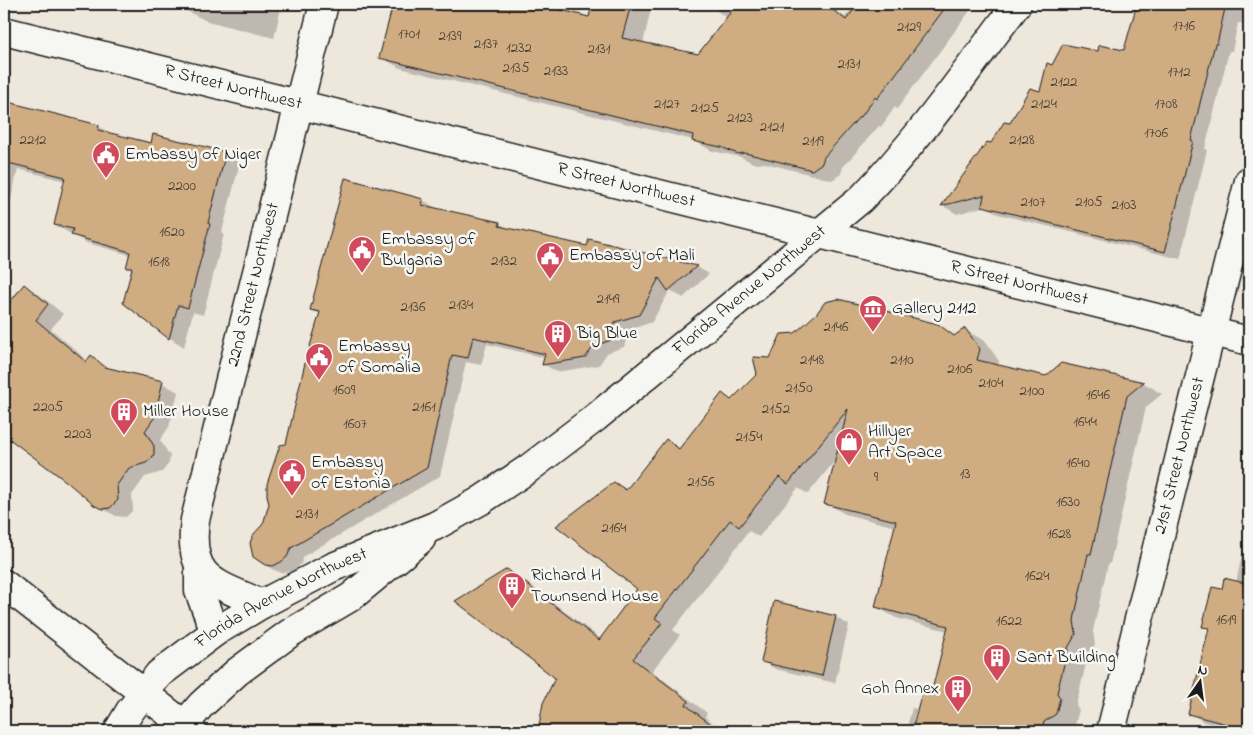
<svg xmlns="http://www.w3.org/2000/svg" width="1253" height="735" font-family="'Indie Flower',sans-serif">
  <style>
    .shadow { fill: #0003 }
    .building { fill: #cfac82; stroke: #1c1c1c }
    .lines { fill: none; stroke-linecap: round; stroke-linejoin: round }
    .minor-casing { stroke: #1c1c1c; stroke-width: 31 }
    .major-casing { stroke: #1c1c1c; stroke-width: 31 }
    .minor { stroke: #f6f6f2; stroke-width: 28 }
    .major { stroke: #f6f6f2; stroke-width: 28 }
    .labels { text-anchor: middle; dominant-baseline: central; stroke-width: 5; stroke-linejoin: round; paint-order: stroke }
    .number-label { font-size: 15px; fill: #494036 }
    .street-label { font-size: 18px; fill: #1c1c1c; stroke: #f6f6f2 }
    .poi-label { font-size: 18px; fill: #1c1c1c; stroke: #f6f6f2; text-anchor: start }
  </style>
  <rect width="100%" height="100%" fill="#eee7dc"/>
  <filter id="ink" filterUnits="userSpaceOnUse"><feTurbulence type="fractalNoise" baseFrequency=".02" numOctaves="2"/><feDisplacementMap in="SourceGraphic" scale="10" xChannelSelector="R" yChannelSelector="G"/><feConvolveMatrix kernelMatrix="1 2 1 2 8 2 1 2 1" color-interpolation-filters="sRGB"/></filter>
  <g filter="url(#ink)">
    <g class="shadow">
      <path d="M172,4h110l-8,34 -67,-17z"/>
      <path d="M389,4h147l54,14 4,-14h58l-9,40 56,12 28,-38 -14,-10 -11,-4h125l18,13 11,-13h119l-78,105 -2,-2 -14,20 -2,-1 -36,41 -2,7 -9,6 -67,-17 -7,1 -5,-1 -12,-6 -29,-6 -19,-11 -293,-72 -19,-11 12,-47z"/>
      <path d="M1138,4h109l-5,19h-4l-6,28h-3l-24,98 2,1 -27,109 -182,-45 -12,-8 -29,8 -14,-8 45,-63 3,1 50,-52 12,-26 46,-13 26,-2z"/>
      <path d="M4,103l94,23 15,9 39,10 73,8 15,9 -18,70 2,2 -21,81 -10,-3 -9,35 -14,-9 -46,-35 8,-33 -5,-3 3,-12 -43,-12 -32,-18 10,-44 -47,-12 -9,39 -5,-3z"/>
      <path d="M423,200l13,8v1l63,14 12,7 77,17 2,-7 107,27 12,7 -26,24 -13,-8 -18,32 -23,8 -5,17 -17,6 -8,12 -42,7 -14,-8 2,-6 -58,-14 -6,21 -15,-3 -26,114 -136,80 -3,8 -8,7 -11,2 -8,-3 -14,-8 -7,-8 11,-29 23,-80 34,-131 -9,-5z"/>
      <path d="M24,286l16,9 23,19 -12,15 37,32 3,-4 21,13 50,13 16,9 -9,35 -9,13 10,16 -1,7 -7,9 -17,5 -13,18 1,15 -7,7 -10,-1 -17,-9 -95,-74v-128l3,3z"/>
      <path d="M937,325l19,11 9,-6 20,11 14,20 -1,5 48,11 16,-13 82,19 18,11 -16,13 -36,157h-2l-15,67 2,14 -8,15 -11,45 3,5 -4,15 -9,6h-160l6,-23 6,1 14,-13 16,-65 -52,-13 -20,-11 20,-80 -51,-13 -19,-11 11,-45 -29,36 -10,-6 -39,49 -10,-6 -76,99 7,5 -28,36 55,42 -2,4 18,14h-181l-1,-11 15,-42 -49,-108 19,12 75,57 38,-51 -12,-97 39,-51 15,9 41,-54 10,5 39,-41z"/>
      <path d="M1249,440v28l-6,-3z"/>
      <path d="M1249,469v31l-6,-3z"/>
      <path d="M1249,521v210h-10l-35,-9 -14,-9 20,-83 -7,-4 20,-36 13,-7z"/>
      <path d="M835,617l14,8 -14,58 -60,-14 -13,-8z"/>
    </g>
    <g class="building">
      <path d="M393,4h144l52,13 3,-13h39l-9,34 76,16 39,-50h88l21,16 12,-16h90l-71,95 -2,-2 -14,20 -1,-1 -36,41 -2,6 -10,7 -67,-17 -7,1 -17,-7 -29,-6 1,-6 -314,-77z"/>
      <path d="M1137,4h89l-9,40h-2l-14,55 -10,41 2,1 -28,111 -183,-46 2,-11 -43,11 46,-64 4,1 13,-21 6,1 20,-35 10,3 7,-28 5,2 11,-21 35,7 1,-6 25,5z"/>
      <path d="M4,101l95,24 -1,5 53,13 2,-9 73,18 -18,71 2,1 -22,84 -10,-3 -9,34 -46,-36 9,-35h-6l4,-16 -59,-17 2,-6 -19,-4 11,-48 -61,-15z"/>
      <path d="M345,178l78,21 -1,6 78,17 -1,4 88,20 2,-7 108,27 -29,25 -9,-13 -20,37 -24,7 -4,18 -17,6 -9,12 -43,7 3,-11 -72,-17 -5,21 -16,-3 -25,113 -136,80 -4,9 -6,5 -8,4 -8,-1 -12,-8 -3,-14 3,-8 10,-11 6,-20 -2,-9v-11l13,-39 6,-1 19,-81 15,-51 -10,-2z"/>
      <path d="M24,284l24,20 -12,16 50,42 5,-7 14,12 58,14 -9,37 -9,13 9,15v8l-2,4 -6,5 -17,5 -12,17 1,15 -8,8 -7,1 -8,-3 -28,-24 -63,-47v-125z"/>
      <path d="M838,299l100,25 16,12 11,-8 15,21 -3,11 69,16 15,-13 83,19 -17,14 -36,158h-3l-14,66 2,14 -8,14 -11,45 3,5 -4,16 -12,8 -3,9h-129l10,-39 9,2 17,-68 -73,-19 21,-86 -72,-17 24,-95 -60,75 -9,-7 -40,50 -9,-7 -75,98 7,5 -29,36 56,42 -3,4 34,26h-182l5,-28 12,-25 -100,-77 52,-32 92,71 38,-51 -81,-63 58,-44 12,8 40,-51 13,10 43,-56 9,7 26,-26 -4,-17 17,1 11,-24 14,-1 22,-20 8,-11z"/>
      <path d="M1224,578l25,6v146l-61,-16 21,-86 -7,-1 10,-40 10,2z"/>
      <path d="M774,601l62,15 -14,60 -61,-14z"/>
    </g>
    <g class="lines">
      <defs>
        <g id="minor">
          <path d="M199,567v24l16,41"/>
          <path id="s1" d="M262,604c-47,-21 -75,-24 -67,-84l129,-516"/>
          <path id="s2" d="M1111,731l138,-550"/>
        </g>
        <g id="major">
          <path id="s3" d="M4,31l1245,310"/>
          <path d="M4,584l188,147"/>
          <path id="s4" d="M118,731l12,-20 29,-37 56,-42 47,-28 71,-37 102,-41 45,-25 48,-32 67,-51 266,-219c58,-59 106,-129 156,-195"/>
          <path d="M179,731l22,-26 36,-33 53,-39 61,-36 70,-58"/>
        </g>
      </defs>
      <use href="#minor" class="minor-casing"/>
      <use href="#major" class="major-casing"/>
      <use href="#minor" class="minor"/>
      <use href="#major" class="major"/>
    </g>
  </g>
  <defs>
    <symbol id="civic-pin" viewBox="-11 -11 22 30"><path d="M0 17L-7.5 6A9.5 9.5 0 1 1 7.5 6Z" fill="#d1495b" stroke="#f6f6f2"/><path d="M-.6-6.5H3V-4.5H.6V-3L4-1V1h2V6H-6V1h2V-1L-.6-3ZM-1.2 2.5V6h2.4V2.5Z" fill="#fff"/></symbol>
    <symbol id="museum-pin" viewBox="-11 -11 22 30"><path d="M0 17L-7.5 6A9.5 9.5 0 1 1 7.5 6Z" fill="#d1495b" stroke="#f6f6f2"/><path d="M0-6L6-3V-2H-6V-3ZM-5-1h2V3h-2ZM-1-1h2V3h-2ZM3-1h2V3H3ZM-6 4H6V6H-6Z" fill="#fff"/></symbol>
    <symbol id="building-pin" viewBox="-11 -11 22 30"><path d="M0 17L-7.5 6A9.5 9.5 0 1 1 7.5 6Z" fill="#d1495b" stroke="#f6f6f2"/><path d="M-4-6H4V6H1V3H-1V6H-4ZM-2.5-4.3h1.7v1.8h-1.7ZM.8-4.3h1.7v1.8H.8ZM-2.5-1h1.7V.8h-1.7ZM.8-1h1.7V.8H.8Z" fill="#fff"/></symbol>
    <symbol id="shop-pin" viewBox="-11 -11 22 30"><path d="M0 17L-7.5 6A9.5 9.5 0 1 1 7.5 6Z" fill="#d1495b" stroke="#f6f6f2"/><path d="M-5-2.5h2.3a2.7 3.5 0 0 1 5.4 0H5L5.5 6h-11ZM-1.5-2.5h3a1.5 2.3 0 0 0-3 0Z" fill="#fff"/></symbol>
  </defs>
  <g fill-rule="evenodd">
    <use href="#civic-pin" x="90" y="139" width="32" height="43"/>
    <use href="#civic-pin" x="346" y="234" width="32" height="43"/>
    <use href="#civic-pin" x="534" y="240" width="32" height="43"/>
    <use href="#museum-pin" x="857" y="293" width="32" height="43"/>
    <use href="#building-pin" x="542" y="318" width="32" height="43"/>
    <use href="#civic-pin" x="303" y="341" width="32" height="43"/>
    <use href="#building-pin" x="108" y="396" width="32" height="43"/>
    <use href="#shop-pin" x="833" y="426" width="32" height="43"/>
    <use href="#civic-pin" x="276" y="457" width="32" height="43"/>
    <use href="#building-pin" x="496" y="570" width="32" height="43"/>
    <use href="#building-pin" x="981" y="642" width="32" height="43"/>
    <use href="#building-pin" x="942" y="673" width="32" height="43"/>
  </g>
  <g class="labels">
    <g class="number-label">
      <text x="1184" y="26">1716</text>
      <text x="909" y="27">2129</text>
      <text x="409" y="34">1701</text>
      <text x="450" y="36">2139</text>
      <text x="486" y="44">2137</text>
      <text x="519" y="48">1232</text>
      <text x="599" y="49">2131</text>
      <text x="849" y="64">2131</text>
      <text x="516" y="68">2135</text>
      <text x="556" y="71">2133</text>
      <text x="1179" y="72">1712</text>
      <text x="1064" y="82">2122</text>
      <text x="667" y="104">2127</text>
      <text x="1044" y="104">2124</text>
      <text x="1166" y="104">1708</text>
      <text x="705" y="108">2125</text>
      <text x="740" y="118">2123</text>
      <text x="772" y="127">2121</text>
      <text x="1156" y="133">1706</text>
      <text x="33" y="140">2212</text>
      <text x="1022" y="140">2128</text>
      <text x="813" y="141">2119</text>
      <text x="182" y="186">2200</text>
      <text x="1033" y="202">2107</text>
      <text x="1089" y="202">2105</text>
      <text x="1124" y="205">2103</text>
      <text x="172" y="232">1620</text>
      <text x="504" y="261">2132</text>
      <text x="159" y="262">1618</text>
      <text x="608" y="299">2149</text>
      <text x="461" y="305">2134</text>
      <text x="413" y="307">2136</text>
      <text x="836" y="327">2146</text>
      <text x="812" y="360">2148</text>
      <text x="902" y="360">2110</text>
      <text x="960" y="369">2106</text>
      <text x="991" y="383">2104</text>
      <text x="799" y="388">2150</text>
      <text x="344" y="390">1609</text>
      <text x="1032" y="391">2100</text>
      <text x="1098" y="395">1646</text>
      <text x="48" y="407">2205</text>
      <text x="424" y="407">2161</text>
      <text x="776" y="409">2152</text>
      <text x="1085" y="422">1644</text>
      <text x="355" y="424">1607</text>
      <text x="78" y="434">2203</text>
      <text x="749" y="437">2154</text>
      <text x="1078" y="463">1640</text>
      <text x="965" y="474">13</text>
      <text x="876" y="477">9</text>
      <text x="701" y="482">2156</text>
      <text x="1068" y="502">1630</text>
      <text x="307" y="514">2131</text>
      <text x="614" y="528">2164</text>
      <text x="1059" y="534">1628</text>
      <text x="1037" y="576">1624</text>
      <text x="1226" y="620">1619</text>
      <text x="1009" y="621">1622</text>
    </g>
    <g class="street-label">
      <text stroke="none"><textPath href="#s3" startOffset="236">R Street Northwest</textPath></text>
      <text stroke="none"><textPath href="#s3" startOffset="641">R Street Northwest</textPath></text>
      <text stroke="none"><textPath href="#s3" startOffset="1046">R Street Northwest</textPath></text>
      <text stroke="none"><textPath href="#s1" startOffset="364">22nd Street Northwest</textPath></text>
      <text stroke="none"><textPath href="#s4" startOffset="779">Florida Avenue Northwest</textPath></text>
      <text stroke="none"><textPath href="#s2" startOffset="284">21st Street Northwest</textPath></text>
      <text stroke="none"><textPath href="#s4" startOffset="215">Florida Avenue Northwest</textPath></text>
    </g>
    <g class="poi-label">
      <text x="125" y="155">Embassy of Niger</text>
      <text x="381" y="240">Embassy of<tspan x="381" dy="21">Bulgaria</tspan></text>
      <text x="569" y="256">Embassy of Mali</text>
      <text x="892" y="309">Gallery 2112</text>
      <text x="577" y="334">Big Blue</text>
      <text x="338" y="347">Embassy<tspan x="338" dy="21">of Somalia</tspan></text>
      <text x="143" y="412">Miller House</text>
      <text x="868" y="432">Hillyer<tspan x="868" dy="21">Art Space</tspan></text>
      <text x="311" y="463">Embassy<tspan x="311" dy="21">of Estonia</tspan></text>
      <text x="531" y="576">Richard H<tspan x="531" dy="21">Townsend House</tspan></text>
      <text x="1016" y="658">Sant Building</text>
      <text x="939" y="689" text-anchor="end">Goh Annex</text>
    </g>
  </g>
  <rect width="1253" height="735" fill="none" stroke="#f6f6f2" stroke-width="20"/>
  <rect x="10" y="10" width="1233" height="715" fill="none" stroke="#1c1c1c" stroke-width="2" filter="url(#ink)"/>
  <g transform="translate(1200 682) rotate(14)" stroke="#f6f6f2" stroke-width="4" paint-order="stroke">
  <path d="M0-4L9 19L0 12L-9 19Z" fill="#1c1c1c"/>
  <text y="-8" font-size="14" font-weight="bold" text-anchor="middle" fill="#1c1c1c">N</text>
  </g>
</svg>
